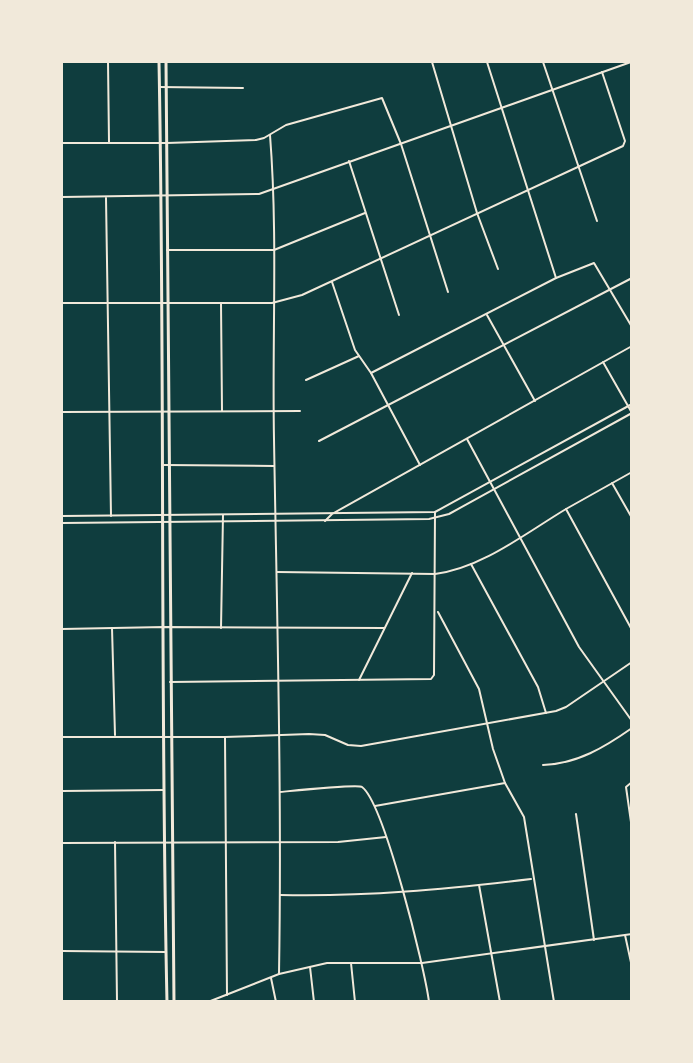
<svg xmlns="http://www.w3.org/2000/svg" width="693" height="1063" font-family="'DM Sans',sans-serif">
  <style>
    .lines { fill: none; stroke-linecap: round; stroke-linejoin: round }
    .minor { stroke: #f1e9da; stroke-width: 2 }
    .tertiary { stroke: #f1e9da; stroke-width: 2 }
    .secondary { stroke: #f1e9da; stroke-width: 3 }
  </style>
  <rect width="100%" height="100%" fill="#0f3d3e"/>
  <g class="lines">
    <g class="minor">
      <path d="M108,62l1,80"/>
      <path d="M432,62l45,151 21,56"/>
      <path d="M487,62l69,216"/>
      <path d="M543,62l54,159"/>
      <path d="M159,87l84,1"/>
      <path d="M270,135c8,101 2,203 4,304 3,178 8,357 5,535"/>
      <path d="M62,143h105l89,-3 8,-2 22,-13 96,-27 19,46 47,148"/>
      <path d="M349,161l50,154"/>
      <path d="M62,197l197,-3 372,-132"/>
      <path d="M106,198l5,318"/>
      <path d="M167,250h107l91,-37"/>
      <path d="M332,282l23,68 16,23 49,92"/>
      <path d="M62,303h210l30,-8 321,-149 2,-5 -23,-69"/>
      <path d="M221,303l1,108"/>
      <path d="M487,315l48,86"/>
      <path d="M603,362l29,51"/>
      <path d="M371,373l185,-95 38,-15 38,64"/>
      <path d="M306,380l53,-24"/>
      <path d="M62,412l238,-1"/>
      <path d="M467,439l112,208 53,74"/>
      <path d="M319,441l313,-163"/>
      <path d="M164,465l110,1"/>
      <path d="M632,472l-66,37 66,121"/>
      <path d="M612,483l20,35"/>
      <path d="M325,521l7,-7 300,-168"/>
      <path d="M471,564l67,123 8,26"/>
      <path d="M277,572l158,2c47,-6 91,-41 131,-65"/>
      <path d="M438,612l41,77 14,60 12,34"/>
      <path d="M112,628l3,107"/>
      <path d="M221,628l2,-113"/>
      <path d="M62,629l102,-2 220,1"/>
      <path d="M359,680l53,-107"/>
      <path d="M170,682l261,-3 3,-4 1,-163"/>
      <path d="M62,737h163l84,-3 16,1 23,10 13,1 195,-35 10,-4 66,-45"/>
      <path d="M225,737l2,258"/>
      <path d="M543,765c34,-1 62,-18 89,-37"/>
      <path d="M632,782l-6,5 6,42"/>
      <path d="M62,791l102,-1"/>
      <path d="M280,792c11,-1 78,-8 82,-5 22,16 63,182 67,215"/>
      <path d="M375,806l130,-23 19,34 30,185"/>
      <path d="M576,814l18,126"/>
      <path d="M115,842l2,160"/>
      <path d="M62,843l276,-1 48,-5"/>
      <path d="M479,885l21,117"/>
      <path d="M280,895c85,2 167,-6 251,-16"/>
      <path d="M625,935l7,32"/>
      <path d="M62,951l104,1"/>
      <path d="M351,963l4,39"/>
      <path d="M310,967l4,35"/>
      <path d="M271,978l5,24"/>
      <path d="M62,997v5"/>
      <path d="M208,1002l71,-28 48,-11h95l210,-29"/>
    </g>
    <g class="tertiary">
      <path d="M62,516l373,-4 197,-108"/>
      <path d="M62,523l367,-4 20,-5 183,-101"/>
    </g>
    <g class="secondary">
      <path d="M159,62c6,313 1,626 8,940"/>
      <path d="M166,62l8,940"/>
    </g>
  </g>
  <rect width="693" height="1063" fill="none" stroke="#f1e9da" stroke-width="126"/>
</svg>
